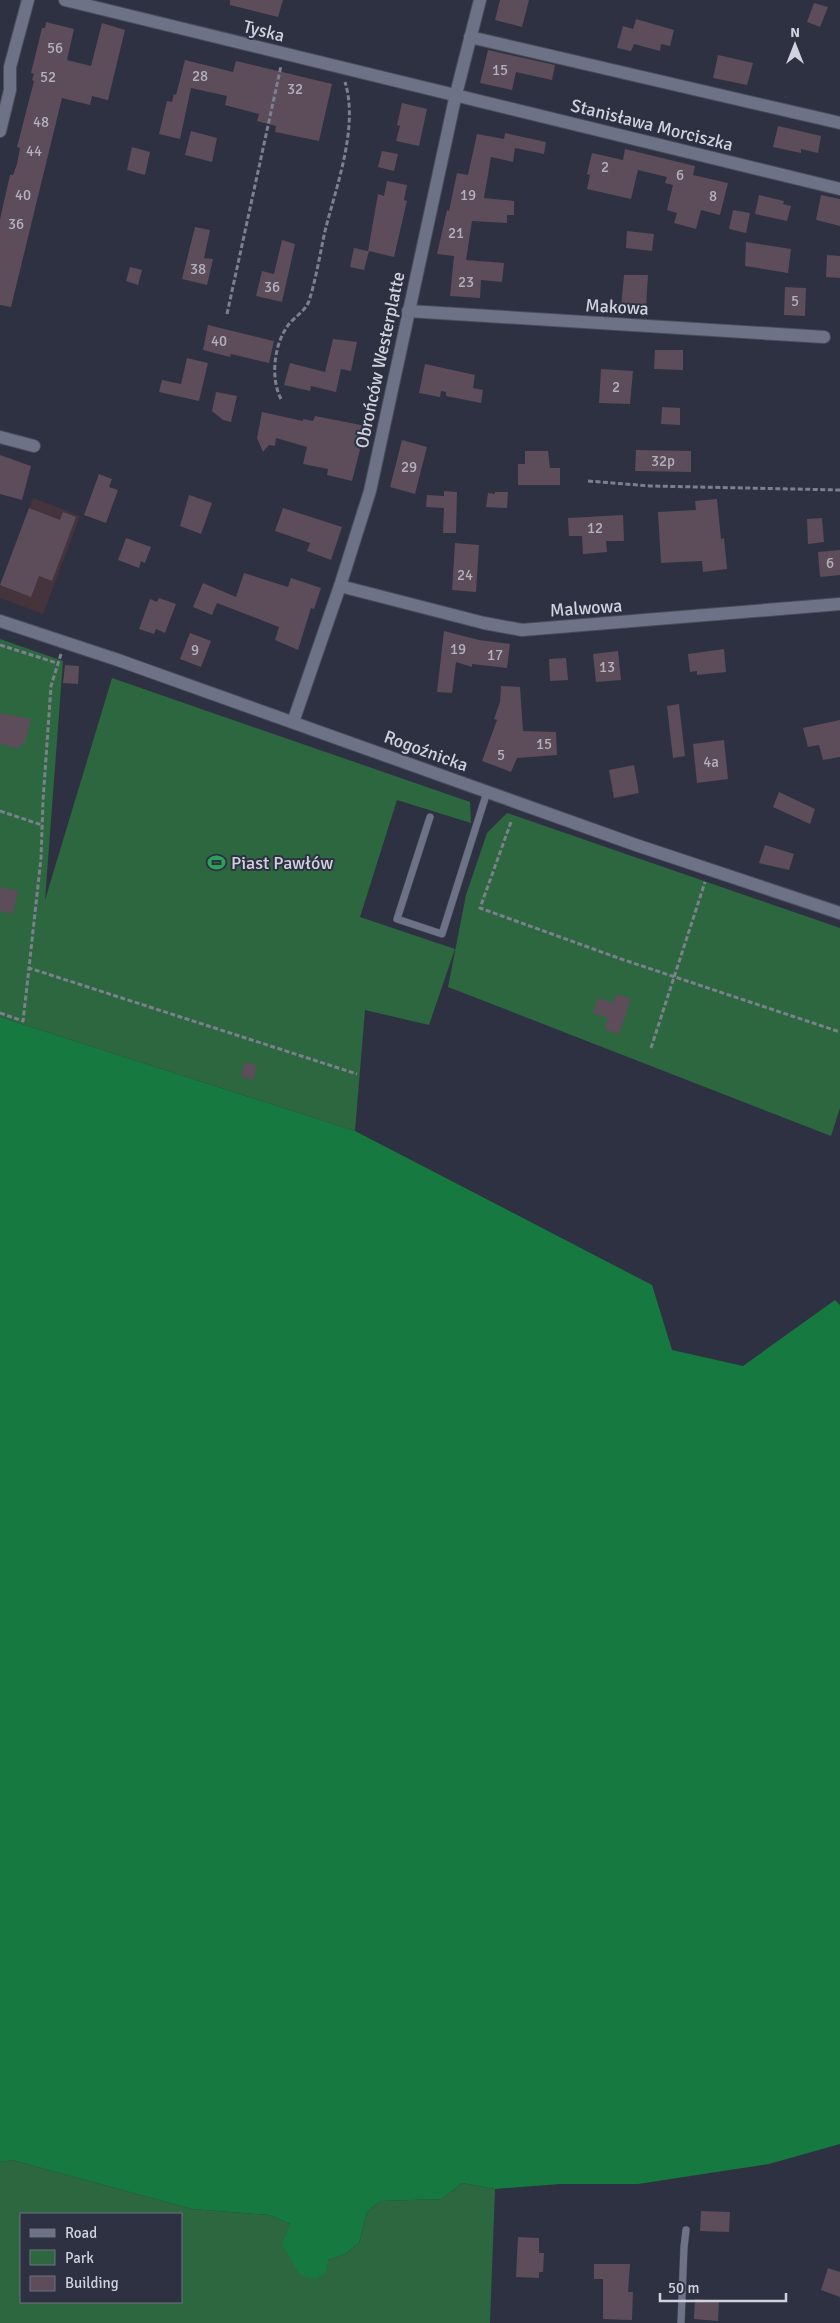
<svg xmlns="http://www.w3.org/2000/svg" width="840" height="2323" font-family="Signika,sans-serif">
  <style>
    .industrial { fill: #46343c }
    .green { fill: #2c673f; fill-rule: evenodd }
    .forest { fill: #167940 }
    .building { fill: #5d4c5a }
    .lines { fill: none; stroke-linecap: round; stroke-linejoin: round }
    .service-casing { stroke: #4a4c5c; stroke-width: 8 }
    .minor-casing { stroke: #4a4c5c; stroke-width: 14 }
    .tertiary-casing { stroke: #4a4c5c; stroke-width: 14 }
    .path { stroke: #7c7f8d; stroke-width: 3; stroke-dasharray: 5 2.5; stroke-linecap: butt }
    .service { stroke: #6e7286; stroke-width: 7 }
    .minor { stroke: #6e7286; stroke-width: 12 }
    .tertiary { stroke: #6e7286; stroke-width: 12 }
    .labels { text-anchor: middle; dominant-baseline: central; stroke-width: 4; stroke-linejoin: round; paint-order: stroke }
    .number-label { font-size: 15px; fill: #b3b1bd }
    .street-label { font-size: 18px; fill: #d0d3de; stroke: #2e3142 }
    .poi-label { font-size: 18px; fill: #d0d3de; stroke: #2e3142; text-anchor: start }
  </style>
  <rect width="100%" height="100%" fill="#2e3142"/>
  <path class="industrial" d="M33,498l47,18 -37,98 -43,-16v-11z"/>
  <g class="green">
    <path d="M0,639l63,22 -18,239 67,-222 358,124 1,21 -74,-23 -37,117 95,32 -26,76 -64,-15 -10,121 -355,-114z"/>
    <path d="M507,813l333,115v180l-9,28 -383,-149 18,-92 21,-62z"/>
    <path d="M12,2160l180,49 78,6 20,9 38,36 17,-6 14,-11 8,-31 13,-11 62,-2 20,-16 33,6 -5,134h-490v-161zM21,2214h160v88h-160z"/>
  </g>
  <path class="forest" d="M0,1017l355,114 297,154 20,65 71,16 92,-66 5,5v839l-71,20 -131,20h-78l-65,5 -33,-6 -20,16 -62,2 -13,11 -8,31 -14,11 -17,6 -2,12 -10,7 -16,-4 -18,-31 8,-20 -20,-9 -78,-6 -180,-49 -12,2z"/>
  <g class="building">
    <path d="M230,0h53l-5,17 -48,-12z"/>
    <path d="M500,0h29l-7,27 -27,-7z"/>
    <path d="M814,3l14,4 -8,20 -13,-5z"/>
    <path d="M636,19l38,11 -4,16 -9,-2 -1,7 -26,-7 -3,7 -14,-3 6,-22 10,3z"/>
    <path d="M46,22l28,7 -7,31 24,6 11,-43 23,7 -17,70 -16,-4 -2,9 -28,-7 -51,209 -11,-2v-86l10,-44h3l4,-11 3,-16 -3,-1 17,-66 -2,-1 2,-6 -3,-1 11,-45h3z"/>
    <path d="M488,50l67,15 -3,15 -36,-8 -4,18 -32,-7z"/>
    <path d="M718,55l35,8 -6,22 -34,-7z"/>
    <path d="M185,60l48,12 3,-11 96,23 -13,57 -44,-9 1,-6 -19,-5 2,-7 -34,-9 2,-9 -36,-8 -11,51 -21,-5 8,-33 5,1 2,-8 2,1z"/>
    <path d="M402,103l25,6 -8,37 -23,-5 4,-15 -3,-1z"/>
    <path d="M778,126l43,10 -3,17 -17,-4v4l-28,-6z"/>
    <path d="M191,131l26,7 -5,24 -27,-7z"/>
    <path d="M505,133l41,9 -2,12 -29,-6 -2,14 -22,-5 -7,41 30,3v14h-7v8l-35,-2 -6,39 38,3 -2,19 -21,-2 -1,18 -30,-2 4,-40 -17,-2 10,-44 2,1 8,-38 11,2 9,-41 27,5z"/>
    <path d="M132,147l18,5 -5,23 -18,-5z"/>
    <path d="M625,149l70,17 -2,9 35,8 -8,32 -19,-5 -5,19 -22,-6 3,-10 -10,-3 6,-25 -8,-2 2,-6 -29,-7 -7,29 -44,-10 3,-14 -3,-1 5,-21 31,7z"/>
    <path d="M382,151l16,3 -4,17 -16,-4z"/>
    <path d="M387,181l20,4 -3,15 3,1 -13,56 -25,-6 -5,19 -14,-3 4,-19 14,3 10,-57 6,2z"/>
    <path d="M759,195l25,6 -1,3 8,2 -4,15 -32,-7z"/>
    <path d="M821,195l19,4v27l-24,-6z"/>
    <path d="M733,210l17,3 -4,20 -17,-4z"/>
    <path d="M195,227l15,3 -6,28 9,1 -6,26 -25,-6z"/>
    <path d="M627,231l27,3 -2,17 -26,-3z"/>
    <path d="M282,240l13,4 -13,58 -26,-6 6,-25 12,3z"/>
    <path d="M746,242l45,7 -3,24 -43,-7z"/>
    <path d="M827,255l13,1v22l-14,-1z"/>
    <path d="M130,267l12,3 -4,15 -12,-4z"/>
    <path d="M624,275h24l-2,33 -25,-1z"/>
    <path d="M785,287l21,1 -1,28 -21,-1z"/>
    <path d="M208,325l66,16 -5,22 -38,-9 -1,3 -27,-7z"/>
    <path d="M333,339l24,3 -6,29 -10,-2 -5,23 -25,-6 -1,5 -26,-6 6,-22 35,9z"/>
    <path d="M655,350h28v20l-29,-1z"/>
    <path d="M187,358l21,5 -9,38 -40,-9 3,-12 19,4z"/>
    <path d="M425,364l50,11 -2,13 10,2 -2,13 -35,-7v-4l-5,-1 -1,6 -21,-4z"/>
    <path d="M601,369l32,2 -3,33 -31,-1z"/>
    <path d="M216,392l21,4 -6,26 -8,-2 -11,-9z"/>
    <path d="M662,407l18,1v17l-19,-1z"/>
    <path d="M262,412l41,9v-2l10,2 2,-5 51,10 -14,55 -25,-6 1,-6 -25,-5 4,-17 -31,-9 -1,8 -6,-1 -6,7 -6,-14z"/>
    <path d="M402,440l25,7 -12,47 -25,-7z"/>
    <path d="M636,450l55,1v21l-56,-1z"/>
    <path d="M525,451h23l2,17h10v17h-42v-21h7z"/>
    <path d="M0,455l31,11 -9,34 -22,-6z"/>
    <path d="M99,474l13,5 -3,8 9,3 -12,33 -22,-8z"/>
    <path d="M444,491l13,1 -1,41h-13l1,-25 -18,-1 1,-12 17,1z"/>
    <path d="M495,492h13l-1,16 -21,-1 2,-14 7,1z"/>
    <path d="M189,495l23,8 -11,31 -21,-8z"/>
    <path d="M717,499l4,40 3,-1 3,31 -24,3 -1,-11 -41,2 -3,-51 38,-2 -1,-9z"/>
    <path d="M29,508l31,12 3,-8 13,5 -24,64 -13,-5 -8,21 -31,-12z"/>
    <path d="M283,508l59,19 -11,33 -24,-9 3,-8 -35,-12z"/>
    <path d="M623,515l1,26h-18l1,11 -24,2 -1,-18h-13l-1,-18z"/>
    <path d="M822,518l2,24 -16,2 -1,-25z"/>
    <path d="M126,538l25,9 -6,16 -4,-2 -2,7 -21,-8z"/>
    <path d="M455,543l24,2 -3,47 -24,-2z"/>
    <path d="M840,550v25l-20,2 -2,-25z"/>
    <path d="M244,573l44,14 3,-9 30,10 -7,21 -3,-1 -13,42 -23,-10 4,-13 -62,-24 -5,12 -19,-8 10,-24 33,14z"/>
    <path d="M159,598l17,6 -11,29 -9,-4 -2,5 -15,-5 11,-30 7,3z"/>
    <path d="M444,631l35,9 31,4 -3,24 -35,-4v3l-16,-5 -4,31 -15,-1z"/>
    <path d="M190,633l21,8 -10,26 -21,-8z"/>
    <path d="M724,649l2,23 -29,3v-4l-7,1 -2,-18z"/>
    <path d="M618,651l3,29 -25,2 -3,-28z"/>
    <path d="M566,658l2,22 -18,1 -1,-22z"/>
    <path d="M65,665l14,1 -1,18 -15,-1z"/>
    <path d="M501,686l19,1 3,44 33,1 1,23 -40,3 -6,14 -29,-11 15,-41 -3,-1 6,-17z"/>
    <path d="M679,704l6,52 -12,2 -6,-52z"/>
    <path d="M0,713l31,6 -7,26 -4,-1 -1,5 -19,-5z"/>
    <path d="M840,720v37l-17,3 -4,-15 -11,2 -5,-19z"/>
    <path d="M724,740l4,39 -31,4 -4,-39z"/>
    <path d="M634,765l5,28 -25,5 -5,-28z"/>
    <path d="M779,792l36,17 -5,15 -37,-17z"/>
    <path d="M765,845l29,9 -5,16 -30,-7z"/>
    <path d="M0,887l18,4 -5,23 -13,-3z"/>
    <path d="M616,994l15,5 -12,35 -15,-5 4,-11 -15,-5 5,-15 15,5z"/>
    <path d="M245,1062l12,4 -4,14 -12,-4z"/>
    <path d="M701,2211l29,1 -1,20 -29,-1z"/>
    <path d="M518,2237l21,1v15h5l-1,19h-4v6l-23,-1z"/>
    <path d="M594,2264h36l-2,28h5l-1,28 -29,-1v-40h-9z"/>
    <path d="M828,2268l12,4v25l-19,-7z"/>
    <path d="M695,2299l24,2 -1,20 -24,-2z"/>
  </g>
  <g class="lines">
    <defs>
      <g id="service">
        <path d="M430,817l-33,102 45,15 45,-142"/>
        <path d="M681,2323l3,-76 2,-17"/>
      </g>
      <g id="minor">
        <path d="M65,0l775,189"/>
        <path d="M470,37l370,86"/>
        <path d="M0,131l10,-41v-23l18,-67"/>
        <path d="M408,311l416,26"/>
        <path d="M0,437l34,9"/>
        <path d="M340,586l144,37 38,7 318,-26"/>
        <path d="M293,722l47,-136 30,-95 86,-397 24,-94"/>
      </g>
      <path id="tertiary" d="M0,621l118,39 518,185 204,68"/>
    </defs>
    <use href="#service" class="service-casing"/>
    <use href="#minor" class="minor-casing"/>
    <use href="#tertiary" class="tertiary-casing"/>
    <g class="path">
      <path d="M227,314l54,-248"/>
      <path d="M281,399c-11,-21 -7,-56 8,-75 6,-7 17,-14 20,-23 7,-22 11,-47 16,-70 11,-44 34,-104 20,-149"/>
      <path d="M588,481l62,5 190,4"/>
      <path d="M0,645l57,18"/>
      <path d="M61,654l-10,32 -8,115 -2,57 -12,110 328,106"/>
      <path d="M0,811l42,14"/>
      <path d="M511,822l-31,86 141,51 219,73"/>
      <path d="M0,1013l23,8 6,-53"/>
      <path d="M651,1048l54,-166"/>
    </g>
    <use href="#service" class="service"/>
    <use href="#minor" class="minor"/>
    <use href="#tertiary" class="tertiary"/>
  </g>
  <defs>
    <symbol id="stadium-bare" viewBox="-9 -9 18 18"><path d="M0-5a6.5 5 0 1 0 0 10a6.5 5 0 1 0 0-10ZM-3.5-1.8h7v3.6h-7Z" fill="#2e9e5b" stroke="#2e3142" stroke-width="2.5" paint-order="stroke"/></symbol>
  </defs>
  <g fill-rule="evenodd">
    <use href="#stadium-bare" x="204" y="850" width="25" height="25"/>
  </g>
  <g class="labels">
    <g class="number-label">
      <text x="55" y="48">56</text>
      <text x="500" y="70">15</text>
      <text x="200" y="76">28</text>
      <text x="48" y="77">52</text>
      <text x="295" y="89">32</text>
      <text x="41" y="122">48</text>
      <text x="34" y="151">44</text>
      <text x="605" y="167">2</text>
      <text x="680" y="175">6</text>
      <text x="23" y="195">40</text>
      <text x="468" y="195">19</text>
      <text x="713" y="196">8</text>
      <text x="16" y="224">36</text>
      <text x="456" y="233">21</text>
      <text x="198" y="269">38</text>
      <text x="466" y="282">23</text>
      <text x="272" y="287">36</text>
      <text x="795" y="301">5</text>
      <text x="219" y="341">40</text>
      <text x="616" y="387">2</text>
      <text x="663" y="461">32p</text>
      <text x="409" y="467">29</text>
      <text x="595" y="528">12</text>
      <text x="830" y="563">6</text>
      <text x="465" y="575">24</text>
      <text x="458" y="649">19</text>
      <text x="195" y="650">9</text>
      <text x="495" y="655">17</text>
      <text x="607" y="667">13</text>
      <text x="544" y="744">15</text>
      <text x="501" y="755">5</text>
      <text x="711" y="762">4a</text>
    </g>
    <g class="street-label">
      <text transform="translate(264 31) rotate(14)">Tyska</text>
      <text transform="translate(652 125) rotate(14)">Stanisława Morciszka</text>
      <text transform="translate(617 307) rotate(3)">Makowa</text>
      <text transform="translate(380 360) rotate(-78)">Obrońców Westerplatte</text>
      <text transform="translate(586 608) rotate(-4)">Malwowa</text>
      <text transform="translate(426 751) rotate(20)">Rogoźnicka</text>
    </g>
    <g class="poi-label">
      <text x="231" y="863">Piast Pawłów</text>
    </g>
  </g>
  <rect x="20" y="2213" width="162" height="90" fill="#2e3142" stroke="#6f7280"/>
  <rect x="30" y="2229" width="25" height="8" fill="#6e7286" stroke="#6f7280"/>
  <text x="65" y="2238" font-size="15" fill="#d0d3de">Road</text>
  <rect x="30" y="2250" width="25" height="15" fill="#2c673f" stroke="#6f7280"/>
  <text x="65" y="2263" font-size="15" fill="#d0d3de">Park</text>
  <rect x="30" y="2276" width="25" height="15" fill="#5d4c5a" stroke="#6f7280"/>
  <text x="65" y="2288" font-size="15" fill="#d0d3de">Building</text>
  <g transform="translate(795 45)" stroke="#2e3142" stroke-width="4" paint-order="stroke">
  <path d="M0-4L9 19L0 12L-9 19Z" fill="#d0d3de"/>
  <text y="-8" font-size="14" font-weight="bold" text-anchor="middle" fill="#d0d3de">N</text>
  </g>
  <path d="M660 2293v8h126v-8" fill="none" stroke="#d0d3de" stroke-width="2.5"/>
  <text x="668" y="2293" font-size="15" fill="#d0d3de" stroke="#2e3142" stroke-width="4" paint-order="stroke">50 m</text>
</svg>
